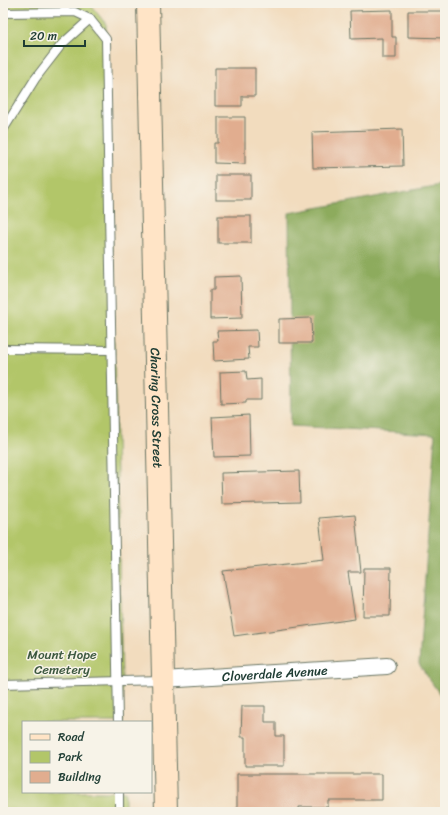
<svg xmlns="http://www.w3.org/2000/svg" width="448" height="815" font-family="Sriracha,sans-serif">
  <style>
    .green { fill: #b2c669; stroke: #68824e }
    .forest { fill: #8dab5d; stroke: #567448 }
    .building { fill: #e1ad8f }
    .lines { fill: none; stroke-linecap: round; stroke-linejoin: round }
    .service-casing { stroke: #697564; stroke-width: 10 }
    .minor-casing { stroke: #697564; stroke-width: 18 }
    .secondary-casing { stroke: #697564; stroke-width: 24 }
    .service { stroke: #fff; stroke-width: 8 }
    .minor { stroke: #fff; stroke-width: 16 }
    .secondary { stroke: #ffe4c6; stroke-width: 22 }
    .labels { text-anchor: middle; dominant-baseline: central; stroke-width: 3; stroke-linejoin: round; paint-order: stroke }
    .street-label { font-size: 13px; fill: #1f3d34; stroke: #f7f3e8 }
    .park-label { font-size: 13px; fill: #3c583f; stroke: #f7f3e8 }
  </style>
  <rect width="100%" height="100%" fill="#f7f3e8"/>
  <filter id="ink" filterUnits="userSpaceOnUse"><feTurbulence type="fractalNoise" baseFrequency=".025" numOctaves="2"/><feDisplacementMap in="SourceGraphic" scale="8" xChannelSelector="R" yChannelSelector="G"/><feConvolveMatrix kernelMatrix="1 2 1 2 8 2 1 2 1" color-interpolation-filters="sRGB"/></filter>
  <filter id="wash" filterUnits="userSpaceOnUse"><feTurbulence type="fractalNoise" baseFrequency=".012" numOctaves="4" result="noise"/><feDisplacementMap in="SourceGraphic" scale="16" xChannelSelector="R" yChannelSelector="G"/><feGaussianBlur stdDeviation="0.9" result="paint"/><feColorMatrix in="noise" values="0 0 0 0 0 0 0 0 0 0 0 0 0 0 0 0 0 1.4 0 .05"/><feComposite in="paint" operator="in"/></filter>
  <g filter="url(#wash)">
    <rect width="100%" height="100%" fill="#f2dcbe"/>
    <path class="green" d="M3,3h86l17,21 17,698h-100v70h102v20h-122z"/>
    <path class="forest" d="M445,184v168l-4,2 4,31v317l-26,-38 16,-230 -144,-8 -2,-213z"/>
    <g id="blocks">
      <g class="building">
        <path d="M392,10v27h4v21h-14v-20l-31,1 -1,-28z"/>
        <path d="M408,11h37v27l-37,-1z"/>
        <path d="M215,68h40v28h-13v10h-27z"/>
        <path d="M218,117h27v47l-31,-1v-20h4z"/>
        <path d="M402,129l1,37 -90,2 -1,-36z"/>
        <rect x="216" y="175" width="35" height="25"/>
        <rect x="218" y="216" width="33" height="27"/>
        <path d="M241,276l1,42 -32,1v-29h4v-13z"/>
        <path d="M311,318l1,25h-33v-24z"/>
        <path d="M257,330l1,17h-10l1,12 -35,2 -1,-20h5l-1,-10z"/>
        <path d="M246,371l1,9 14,-1v21h-15v3l-25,1 -1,-32z"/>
        <path d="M249,415l1,41 -36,1 -2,-40z"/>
        <path d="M299,471l1,31 -78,2 -1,-31z"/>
        <path d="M355,515l6,57h-13l7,47 -121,17 -11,-65 101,-11 -5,-42z"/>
        <path d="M364,568h27l-1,48h-27z"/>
        <path d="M242,706h23v16h11v14h8v30h-39v-29h-4z"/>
        <path d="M237,774h145v26h-54v7h-29v5h-62z"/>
      </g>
    </g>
  </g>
  <g filter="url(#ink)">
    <use href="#blocks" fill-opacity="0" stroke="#697564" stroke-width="1"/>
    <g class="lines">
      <defs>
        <g id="service">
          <path d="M3,13l72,-1 15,7 16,20 12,683"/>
          <path d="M3,130l32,-51 27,-35 28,-25"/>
          <path d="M3,349l108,1"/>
          <path d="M3,684l159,-4"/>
          <path d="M119,792v20"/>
        </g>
        <g id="minor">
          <path id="s1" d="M163,680l224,-14"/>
        </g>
        <g id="secondary">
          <path id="s2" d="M148,3l18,809"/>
        </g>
      </defs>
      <use href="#service" class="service-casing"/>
      <use href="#minor" class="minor-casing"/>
      <use href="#secondary" class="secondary-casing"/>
      <use href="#service" class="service"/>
      <use href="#minor" class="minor"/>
      <use href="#secondary" class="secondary"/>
    </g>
  </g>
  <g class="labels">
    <g class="street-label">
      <text stroke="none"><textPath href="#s2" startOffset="405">Charing Cross Street</textPath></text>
      <text stroke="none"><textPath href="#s1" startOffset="112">Cloverdale Avenue</textPath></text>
    </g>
    <g class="park-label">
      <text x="62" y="654">Mount Hope<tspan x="62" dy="15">Cemetery</tspan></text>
    </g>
  </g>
  <rect width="448" height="815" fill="none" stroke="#f7f3e8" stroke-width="16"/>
  <rect x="22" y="721" width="130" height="72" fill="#f7f3e8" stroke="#a1aaa0"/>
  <rect x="30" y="734" width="20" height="6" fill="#ffe4c6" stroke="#a1aaa0"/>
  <text x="58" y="741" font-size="12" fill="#1f3d34">Road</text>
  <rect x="30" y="751" width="20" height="12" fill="#b2c669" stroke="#a1aaa0"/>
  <text x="58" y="761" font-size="12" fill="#1f3d34">Park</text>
  <rect x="30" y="771" width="20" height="12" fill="#e1ad8f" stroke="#a1aaa0"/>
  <text x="58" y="781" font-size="12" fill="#1f3d34">Building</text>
  <path d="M24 40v6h61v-6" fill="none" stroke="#1f3d34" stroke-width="2"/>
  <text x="30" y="40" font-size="12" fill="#1f3d34" stroke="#f7f3e8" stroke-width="3" paint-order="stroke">20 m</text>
</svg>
